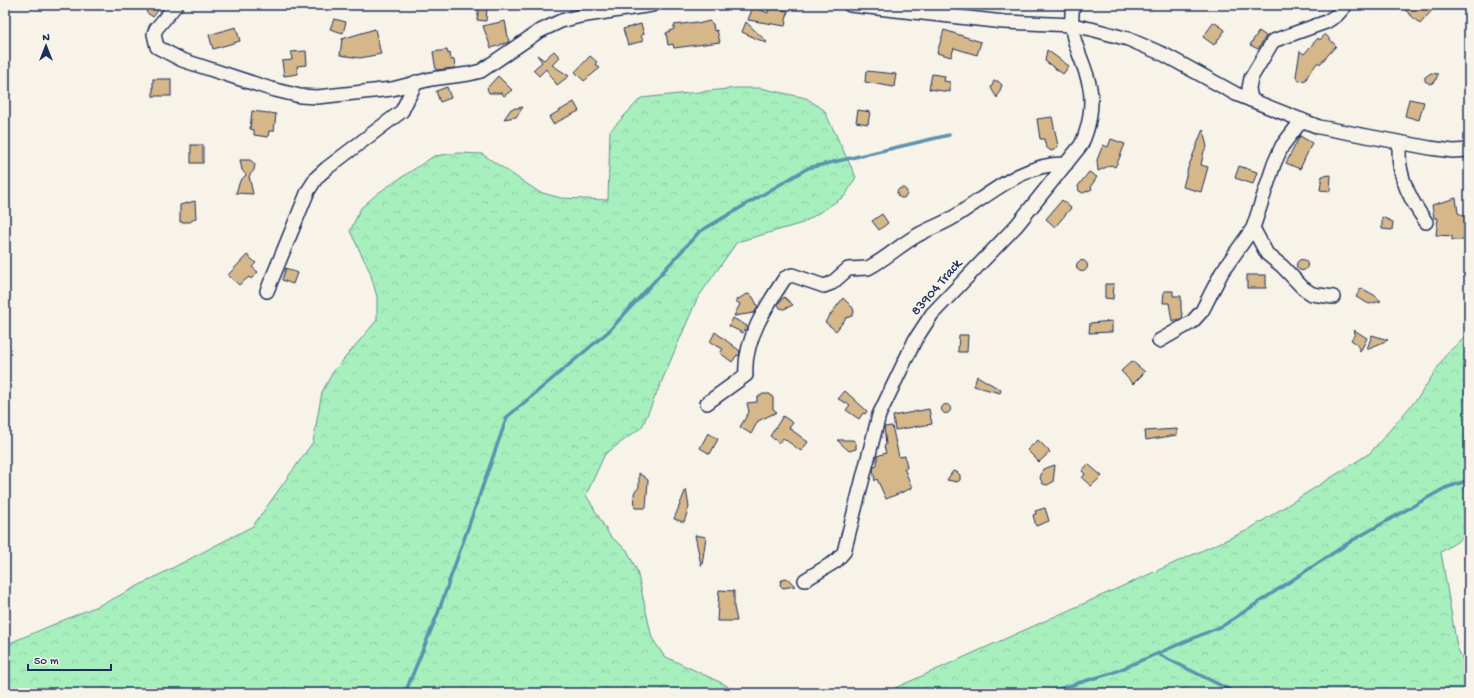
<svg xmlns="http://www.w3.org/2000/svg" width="1474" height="698" font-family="'Gochi Hand',sans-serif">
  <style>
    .forest { fill: url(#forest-crowns); stroke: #61908e }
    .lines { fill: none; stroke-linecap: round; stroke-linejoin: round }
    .stream { stroke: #5b92ad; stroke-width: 3.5 }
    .building { fill: #d6b78a; stroke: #1b2f5e }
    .street-casing { stroke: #1b2f5e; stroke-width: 16 }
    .street { stroke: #f7f3e8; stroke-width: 13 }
    .labels { text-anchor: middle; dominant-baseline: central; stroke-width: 3; stroke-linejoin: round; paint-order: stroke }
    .street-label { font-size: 14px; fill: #1b2f5e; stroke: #f7f3e8 }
  </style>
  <defs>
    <pattern id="forest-crowns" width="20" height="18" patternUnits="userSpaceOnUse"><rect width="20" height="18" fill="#a7f0be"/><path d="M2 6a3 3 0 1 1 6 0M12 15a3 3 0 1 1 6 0" fill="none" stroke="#8fcea6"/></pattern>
  </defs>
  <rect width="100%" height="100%" fill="#f7f3e8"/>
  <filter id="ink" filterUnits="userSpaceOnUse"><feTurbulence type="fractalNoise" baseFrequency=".025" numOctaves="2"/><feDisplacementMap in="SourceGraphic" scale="8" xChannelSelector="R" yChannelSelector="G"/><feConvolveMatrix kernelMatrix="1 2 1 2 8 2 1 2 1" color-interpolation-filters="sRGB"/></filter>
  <g filter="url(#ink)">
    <g class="forest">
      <path d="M737,88h23l46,10 18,12 32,67 -11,19 -42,27 -66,19 -40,57 -55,128 -37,27 -19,41 24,41 17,14 10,21 15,67 12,18 62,29 7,8h-728v-48l104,-44 144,-75 60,-84 9,-50 11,-20 44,-52v-23l-7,-25 -20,-41 11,-23 17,-15 56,-37 25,-3 23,1 57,38 22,6 47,2 2,-69 31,-33z"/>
      <path d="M1469,334v200l-28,18 16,95 12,26v20h-585l364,-163 122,-77 50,-58 27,-42z"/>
    </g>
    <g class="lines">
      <g class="stream">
        <path d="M1158,654l78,39"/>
        <path d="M405,693l33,-80 69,-196 102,-86 90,-99 109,-64 141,-33"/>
        <path d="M1045,693l67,-20 112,-48 129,-85 92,-52 24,-8"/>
      </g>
    </g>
    <g class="building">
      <path d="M151,5h11l-9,12 -7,-5z"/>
      <path d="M1400,5h29l4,4 -13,15z"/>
      <path d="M479,6l8,1 -1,14 -9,-1z"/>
      <path d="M753,7l15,6 1,-5 19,3 -3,15 -37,-6z"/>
      <path d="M334,19l12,3 -3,11 -13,-4z"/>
      <path d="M505,21l4,21 -18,6 -8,-22z"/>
      <path d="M709,21l4,3 1,7 3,-1 3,12 -46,6 -1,-4 -5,1 -2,-12 8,-4v-4l23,-3 1,2z"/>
      <path d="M746,22l21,20 -1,1 -24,-11z"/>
      <path d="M1214,22l11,8 -11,15 -11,-8z"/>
      <path d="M641,24l3,10 -3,1 2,6 -15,4 -5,-16z"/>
      <path d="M236,27l4,14 -27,8 -4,-14z"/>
      <path d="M375,29l6,25 -21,4 -20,-3 2,-16z"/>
      <path d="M944,30l37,12 -4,13 -23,-7 -3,9 -14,-4z"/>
      <path d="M1259,31l7,5 -8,13 -8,-4z"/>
      <path d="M1325,34l11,12 -16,18 -2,-2 -10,13 -2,5 -7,1 -3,-5 4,-25 4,3 14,-16 2,2z"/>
      <path d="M447,50l1,4 2,-1 1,7 3,-1 1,9 -19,2 -3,-18z"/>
      <path d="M1047,50l22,16 -6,8 -18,-13z"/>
      <path d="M306,51l1,14 -10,1 1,8 -14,2 -2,-15 10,-1 -1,-8z"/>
      <path d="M554,51l6,6 -8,8 17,11 -12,9 -11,-16 -7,7 -6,-6 9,-8 -5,-7 7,5z"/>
      <path d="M590,56l7,6 -2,2 5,4 -16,13 -9,-9z"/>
      <path d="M866,71l30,3 -2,13 -29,-5z"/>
      <path d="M1431,73l7,1 -3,8 -5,2 -5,-3v-4z"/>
      <path d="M932,74l13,2 -1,5 6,1v10l-21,-3z"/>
      <path d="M498,76l14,14 -8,6 -2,-3h-13l-2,-5z"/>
      <rect x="153" y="79" width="18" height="17"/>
      <path d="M994,81h4l4,4 -5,13 -6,-10z"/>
      <path d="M447,87l4,11 -11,4 -4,-11z"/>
      <path d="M1409,99l15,3 -5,18 -14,-4z"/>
      <path d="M574,102l5,9 -26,13 -4,-7z"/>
      <path d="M523,107l-7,10 -12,2 7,-10z"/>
      <path d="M858,110l12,2 -2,12 -12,-2z"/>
      <path d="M252,111l24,3 -2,17h-5l-1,6 -14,-2v-5l-4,-1z"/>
      <path d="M1052,117l6,29 -2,3 -5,2 -5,-4 -2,-8h-4l-3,-20z"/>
      <path d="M1203,129l4,18 -3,4 -3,14 7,2 -7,25 -18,-5 5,-19z"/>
      <path d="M1300,136l12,7 -12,26 -14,-6z"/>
      <path d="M1111,139l14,5 -6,15 -4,8 -4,-2 -13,6 -1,-11 6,-15 5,2z"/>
      <rect x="191" y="145" width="12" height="18"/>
      <path d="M240,160h10l5,4 -1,6 -5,6 4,18 -17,-1 4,-12 6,-6 -4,-5z"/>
      <path d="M1239,166l18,6 -4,12 -18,-6z"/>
      <path d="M1089,172l8,5 -6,9 1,3 -9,4 -4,-2 -1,-5z"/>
      <path d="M1331,175l-1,16 -10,-1 2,-14z"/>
      <circle cx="902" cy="193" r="5"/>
      <path d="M1456,198l2,15 8,4 3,3v20h-17v-4l-16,-1 2,-17h-4l-2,-13z"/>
      <path d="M1062,200l9,8 -16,19 -9,-8z"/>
      <path d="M195,201l1,17 -6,4h-10v-17z"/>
      <path d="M882,214l6,9 -9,7 -7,-9z"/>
      <path d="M1382,217l11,5 -1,8 -10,-1z"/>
      <path d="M247,255l9,8 -4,4 6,5 -7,7 -2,-2 -10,8 -11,-10z"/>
      <circle cx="1302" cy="265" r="5.5"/>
      <circle cx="1082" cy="266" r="5.5"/>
      <path d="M286,268l11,5 -4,11 -11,-4z"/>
      <rect x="1247" y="275" width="19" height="13"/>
      <path d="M1105,284h9l-1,15 -8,-1z"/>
      <path d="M1361,288l13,7 7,6 -12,3 -13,-7z"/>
      <path d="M1164,291h9v5h8v14l2,8 -11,3 -3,-18h-6z"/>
      <path d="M749,294l4,3 5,10 -4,6 -20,3 6,-12 -5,-3 10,-6z"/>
      <path d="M784,297l9,8 -9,4 -4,-1 -2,-4z"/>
      <path d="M843,298l10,10 1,4 -2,4 -6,2 -10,13 -11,-9z"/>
      <path d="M733,318l14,8 -4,7 -14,-7z"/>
      <path d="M1112,321v11l-23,1 1,-10z"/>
      <path d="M1354,330l13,8 -7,14 -3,-8 -6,-4 4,-6z"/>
      <path d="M715,332l25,19 -1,5 -2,-1 -5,7 -12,-9 3,-4 -13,-7z"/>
      <path d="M959,335h9l-1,17h-9z"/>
      <path d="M1372,335l16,5 -21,9z"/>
      <path d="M1132,361l13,11 -12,12 -12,-13z"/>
      <path d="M977,376l24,14 -1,3 -26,-7z"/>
      <path d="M845,391l22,20 -2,3 -2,-1 -4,6 -13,-9 4,-5 -12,-6z"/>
      <path d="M763,394h7l3,4v11l4,3 -19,9 -7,13 -11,-7 9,-15 -2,-9 10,-1v-5z"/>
      <circle cx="946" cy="409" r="4.5"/>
      <path d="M929,409l3,15 -37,6 -2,-14z"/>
      <path d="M783,416l10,7 -4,5 19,14 -7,9 -18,-13 -4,5 -9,-7z"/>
      <path d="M892,426l7,31 6,-1 2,12h-3l8,20 -26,11 -9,-20 -2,2 -2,-12 1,-2 3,-1v-10l9,-3 -2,-7 2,-1 -2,-18z"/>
      <path d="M1177,429v6l-31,5 -1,-9z"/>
      <path d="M708,433l10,6 -8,15 -10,-6z"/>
      <path d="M837,440h16l3,3v6l-7,2z"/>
      <path d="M1038,440l12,12 -11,10 -12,-12z"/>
      <path d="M1088,464l14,12 -11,10 -9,-8 3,-4 -3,-3z"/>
      <path d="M1055,465l-2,17 -6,3 -4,-1 -3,-6 3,-9z"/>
      <path d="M953,471l4,1 3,3v5l-3,2 -10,-2z"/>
      <path d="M639,473l9,7 -2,28h-11l-1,-15 5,-6z"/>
      <path d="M686,489l3,18 -5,15 -10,-3z"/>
      <path d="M1045,508l4,13 -13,5 -3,-11 3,-1 -1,-3z"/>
      <path d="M695,535l11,2 -4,28h-1z"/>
      <path d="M785,578l3,1 7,7 -12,2 -3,-3 1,-4z"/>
      <path d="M719,590l15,1v16l3,14h-20z"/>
    </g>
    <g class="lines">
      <defs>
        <g id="street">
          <path d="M176,5l-20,24 -2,5 3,13 25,13 89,29 29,7 17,1 75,-8 39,-10 38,-5 12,-3 57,-39 23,-11 19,-5 72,-11"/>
          <path d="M850,5l154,17 68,3 19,4 37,10 37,16 71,39 83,33 111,21 23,3 16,-1"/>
          <path d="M1251,100l-2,-12 2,-10 22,-37 53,-19 11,-7 9,-10"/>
          <path d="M1400,143c-5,28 10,57 26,79"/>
          <path d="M1253,228l14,26 15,12 21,22 9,6 21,3"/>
          <path d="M267,291l41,-100 9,-14 10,-9 75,-57 14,-29"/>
          <path d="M1159,341l33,-19 10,-11 20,-39 31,-44 21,-64 8,-18 20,-26"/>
          <path d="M707,403l39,-28c-3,-34 21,-70 39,-97l7,-3 32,11 8,-3 16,-14 20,-1 7,-4c15,-9 28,-21 43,-29 12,-7 25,-11 36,-18 34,-21 70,-55 112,-53"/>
          <path d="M805,580l31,-19 8,-9 35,-137 36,-75 17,-26 85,-89 64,-80c8,-16 12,-39 9,-57 -6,-32 -23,-46 -17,-83"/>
        </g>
      </defs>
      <use href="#street" class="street-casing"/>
      <use href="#street" class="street"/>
    </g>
  </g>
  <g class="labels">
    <g class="street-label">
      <text transform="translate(937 288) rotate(-49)">83904 Track</text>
    </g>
  </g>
  <rect width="1474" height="698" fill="none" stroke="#f7f3e8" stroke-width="20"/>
  <rect x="10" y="10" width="1454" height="678" fill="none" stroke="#1b2f5e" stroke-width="1.5" filter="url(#ink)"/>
  <g transform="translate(46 46)" stroke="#f7f3e8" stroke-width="3" paint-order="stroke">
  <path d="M0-3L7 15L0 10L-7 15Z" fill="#1b2f5e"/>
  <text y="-6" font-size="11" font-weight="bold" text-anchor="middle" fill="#1b2f5e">N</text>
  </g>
  <path d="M28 664v6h83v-6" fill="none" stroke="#1b2f5e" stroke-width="2"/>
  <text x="34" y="664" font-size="12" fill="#1b2f5e" stroke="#f7f3e8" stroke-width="3" paint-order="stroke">50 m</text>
</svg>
